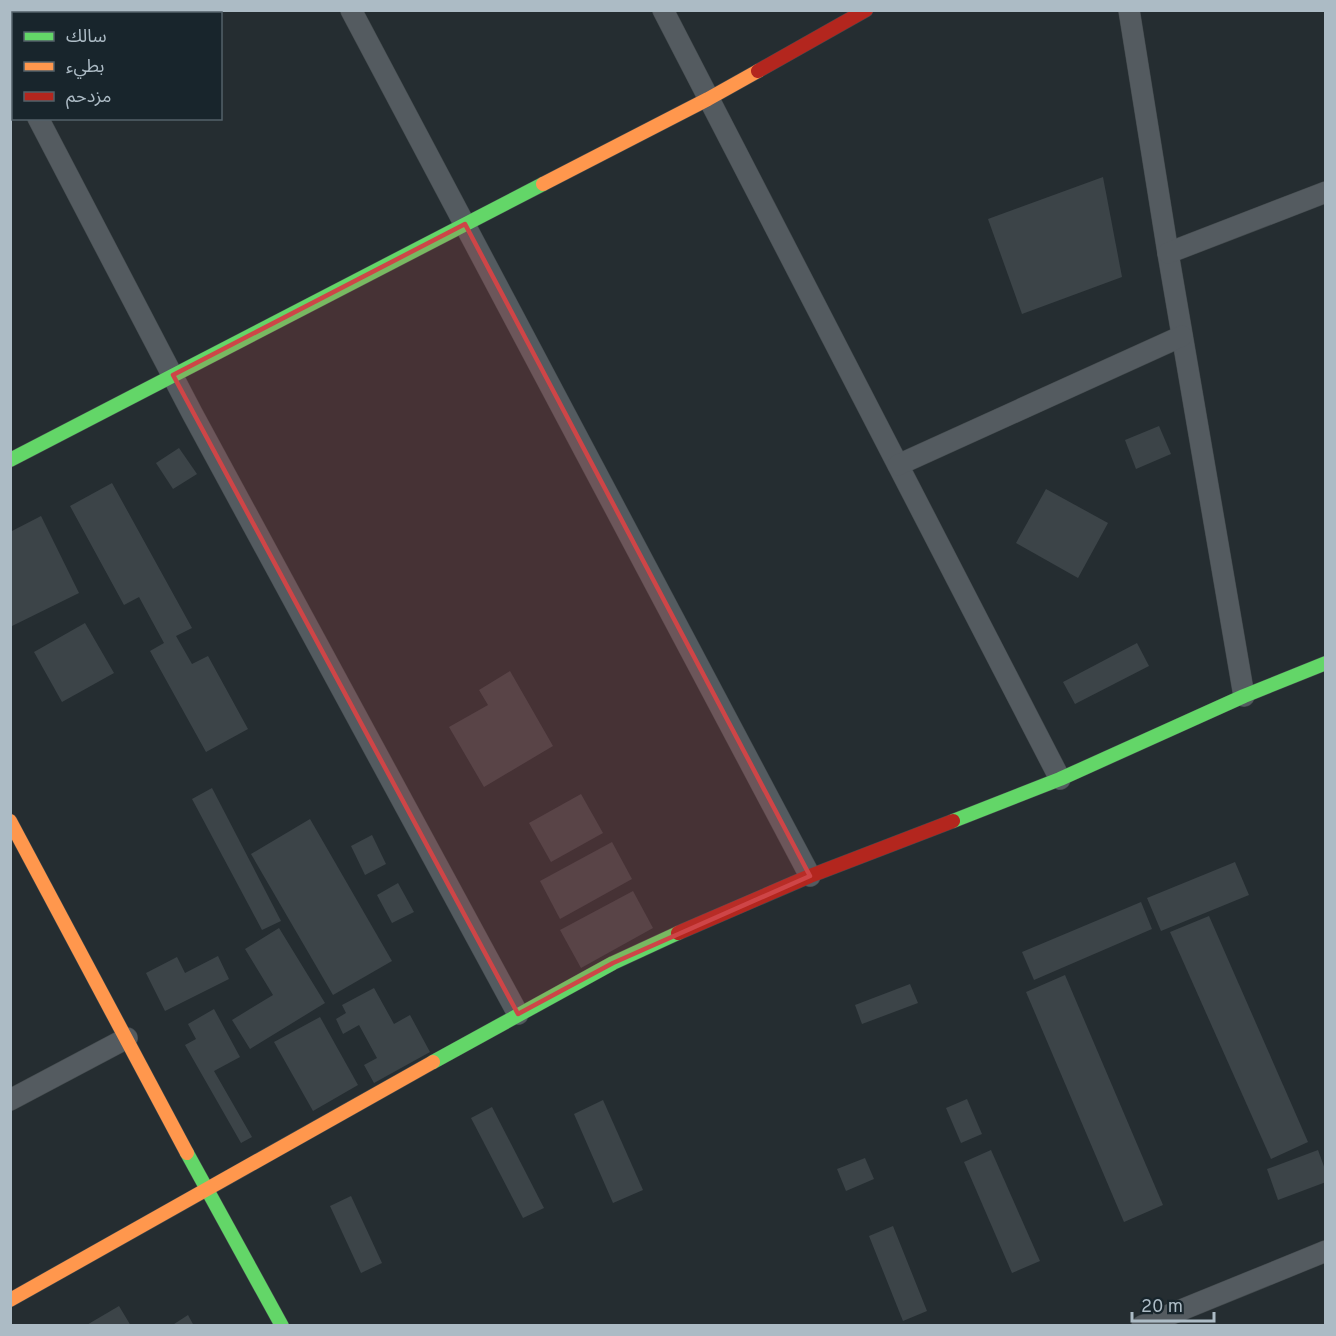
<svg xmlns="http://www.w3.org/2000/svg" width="1336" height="1336" font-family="Overpass,'Noto Sans Arabic',sans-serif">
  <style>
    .building { fill: #3c4448 }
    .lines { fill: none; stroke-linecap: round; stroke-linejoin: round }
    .street-casing { stroke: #42494c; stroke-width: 22 }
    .fast-casing { stroke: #42494c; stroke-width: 15 }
    .slow-casing { stroke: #42494c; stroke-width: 15 }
    .jam-casing { stroke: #42494c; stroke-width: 15 }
    .street { stroke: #545b60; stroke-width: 21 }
    .fast { stroke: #63d668; stroke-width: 14 }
    .slow { stroke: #ff974d; stroke-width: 14 }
    .jam { stroke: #b3261e; stroke-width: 14 }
    .marked { fill: #ce4547; fill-opacity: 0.2; stroke: #ce4547; stroke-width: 4.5; stroke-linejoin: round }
  </style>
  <rect width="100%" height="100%" fill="#252d31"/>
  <g class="building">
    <path d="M1103,177l19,100 -100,37 -34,-95z"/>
    <path d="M1159,426l12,28 -35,15 -11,-29z"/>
    <path d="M179,448l18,26 -24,15 -17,-26z"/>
    <path d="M112,483l80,145 -16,8 16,28 16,-8 40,73 -42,23 -56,-101 14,-8 -25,-46 -15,8 -54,-99z"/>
    <path d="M1046,489l62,34 -30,55 -62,-35z"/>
    <path d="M41,516l38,77 -69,34v-95z"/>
    <path d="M85,623l29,50 -52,29 -28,-50z"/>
    <path d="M1137,643l12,23 -74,38 -12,-22z"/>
    <path d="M510,671l43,75 -69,41 -35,-60 39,-22 -9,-15z"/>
    <path d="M212,788l69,133 -19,9 -70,-131z"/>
    <path d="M581,794l22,39 -52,29 -22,-39z"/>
    <path d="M310,819l82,142 -59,34 -82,-141z"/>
    <path d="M372,835l14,29 -21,11 -14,-29z"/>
    <path d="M612,842l20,37 -72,40 -20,-38z"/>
    <path d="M1235,862l14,33 -88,36 -14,-33z"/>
    <path d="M398,883l16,29 -22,11 -15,-28z"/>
    <path d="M633,891l20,37 -72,40 -21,-38z"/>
    <path d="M1141,902l11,27 -118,51 -12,-28z"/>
    <path d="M1209,916l99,226 -37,17 -101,-227z"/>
    <path d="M279,928l46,75 -75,46 -18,-29 41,-25 -28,-46z"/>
    <path d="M218,956l11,23 -64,32 -19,-38 31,-16 8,16z"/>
    <path d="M1065,975l98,230 -39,17 -98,-230z"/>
    <path d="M910,984l8,19 -56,21 -7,-19z"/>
    <path d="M374,988l20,36 16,-9 20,37 -56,31 -10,-18 13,-7 -18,-33 -16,9 -7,-15 10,-6 -4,-8z"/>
    <path d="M214,1009l26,48 -26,14 38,66 -11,6 -56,-98 11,-6 -8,-15z"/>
    <path d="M320,1017l38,68 -45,26 -39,-69z"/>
    <path d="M967,1099l15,35 -21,9 -15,-35z"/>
    <path d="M603,1100l40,90 -30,13 -39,-89z"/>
    <path d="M492,1107l52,101 -21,10 -52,-100z"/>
    <path d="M991,1150l49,111 -28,12 -48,-111z"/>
    <path d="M1318,1150l8,22v10l-48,18 -11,-31z"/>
    <path d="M865,1158l9,21 -28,12 -9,-22z"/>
    <path d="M351,1196l31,67 -21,10 -31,-67z"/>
    <path d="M893,1226l34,85 -24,10 -34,-85z"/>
    <path d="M119,1306l12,20h-46z"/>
    <path d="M188,1315l6,11h-23z"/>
  </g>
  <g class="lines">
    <defs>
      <g id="street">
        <path d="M351,10l459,866"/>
        <path d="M663,10l397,769"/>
        <path d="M1129,10l39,243 76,443"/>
        <path d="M10,66l4,6"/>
        <path d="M38,118l154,295 326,601"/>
        <path d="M1168,253l158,-61"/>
        <path d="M898,465l284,-129"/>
        <path d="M10,1100l117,-62"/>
        <path d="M1142,1326l184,-75"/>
      </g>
      <g id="fast">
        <path d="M10,460l533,-276"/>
        <path d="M953,821l107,-42 184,-83 82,-33"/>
        <path d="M433,1062l180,-99 65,-30"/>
        <path d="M187,1153l95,173"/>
      </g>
      <g id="slow">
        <path d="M543,184l165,-85 50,-28"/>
        <path d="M10,821l177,332"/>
        <path d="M10,1300l423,-238"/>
      </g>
      <g id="jam">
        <path d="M758,71l108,-61"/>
        <path d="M678,933l132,-57 143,-55"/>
      </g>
    </defs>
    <use href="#street" class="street-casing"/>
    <use href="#fast" class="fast-casing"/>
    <use href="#slow" class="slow-casing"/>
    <use href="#jam" class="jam-casing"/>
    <use href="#street" class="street"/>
    <use href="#fast" class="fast"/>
    <use href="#slow" class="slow"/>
    <use href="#jam" class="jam"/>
  </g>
  <path class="marked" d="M465,224l345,652 -197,87 -95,51 -345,-639z"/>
  <rect width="1336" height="1336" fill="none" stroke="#acbbc5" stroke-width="24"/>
  <rect x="12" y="12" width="210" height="108" fill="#18252c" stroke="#536169" stroke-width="1.5"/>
  <rect x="24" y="32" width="30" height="9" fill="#63d668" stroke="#536169" stroke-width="1.5"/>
  <text x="66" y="42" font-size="18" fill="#acbbc5">سالك</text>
  <rect x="24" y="62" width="30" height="9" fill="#ff974d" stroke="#536169" stroke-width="1.5"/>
  <text x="66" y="72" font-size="18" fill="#acbbc5">بطيء</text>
  <rect x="24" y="92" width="30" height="9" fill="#b3261e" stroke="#536169" stroke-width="1.5"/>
  <text x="66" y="102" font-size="18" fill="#acbbc5">مزدحم</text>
  <path d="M1132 1312v9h82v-9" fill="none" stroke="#acbbc5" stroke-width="3"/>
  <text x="1141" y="1312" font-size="18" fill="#acbbc5" stroke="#18252c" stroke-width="4.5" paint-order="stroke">20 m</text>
</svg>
